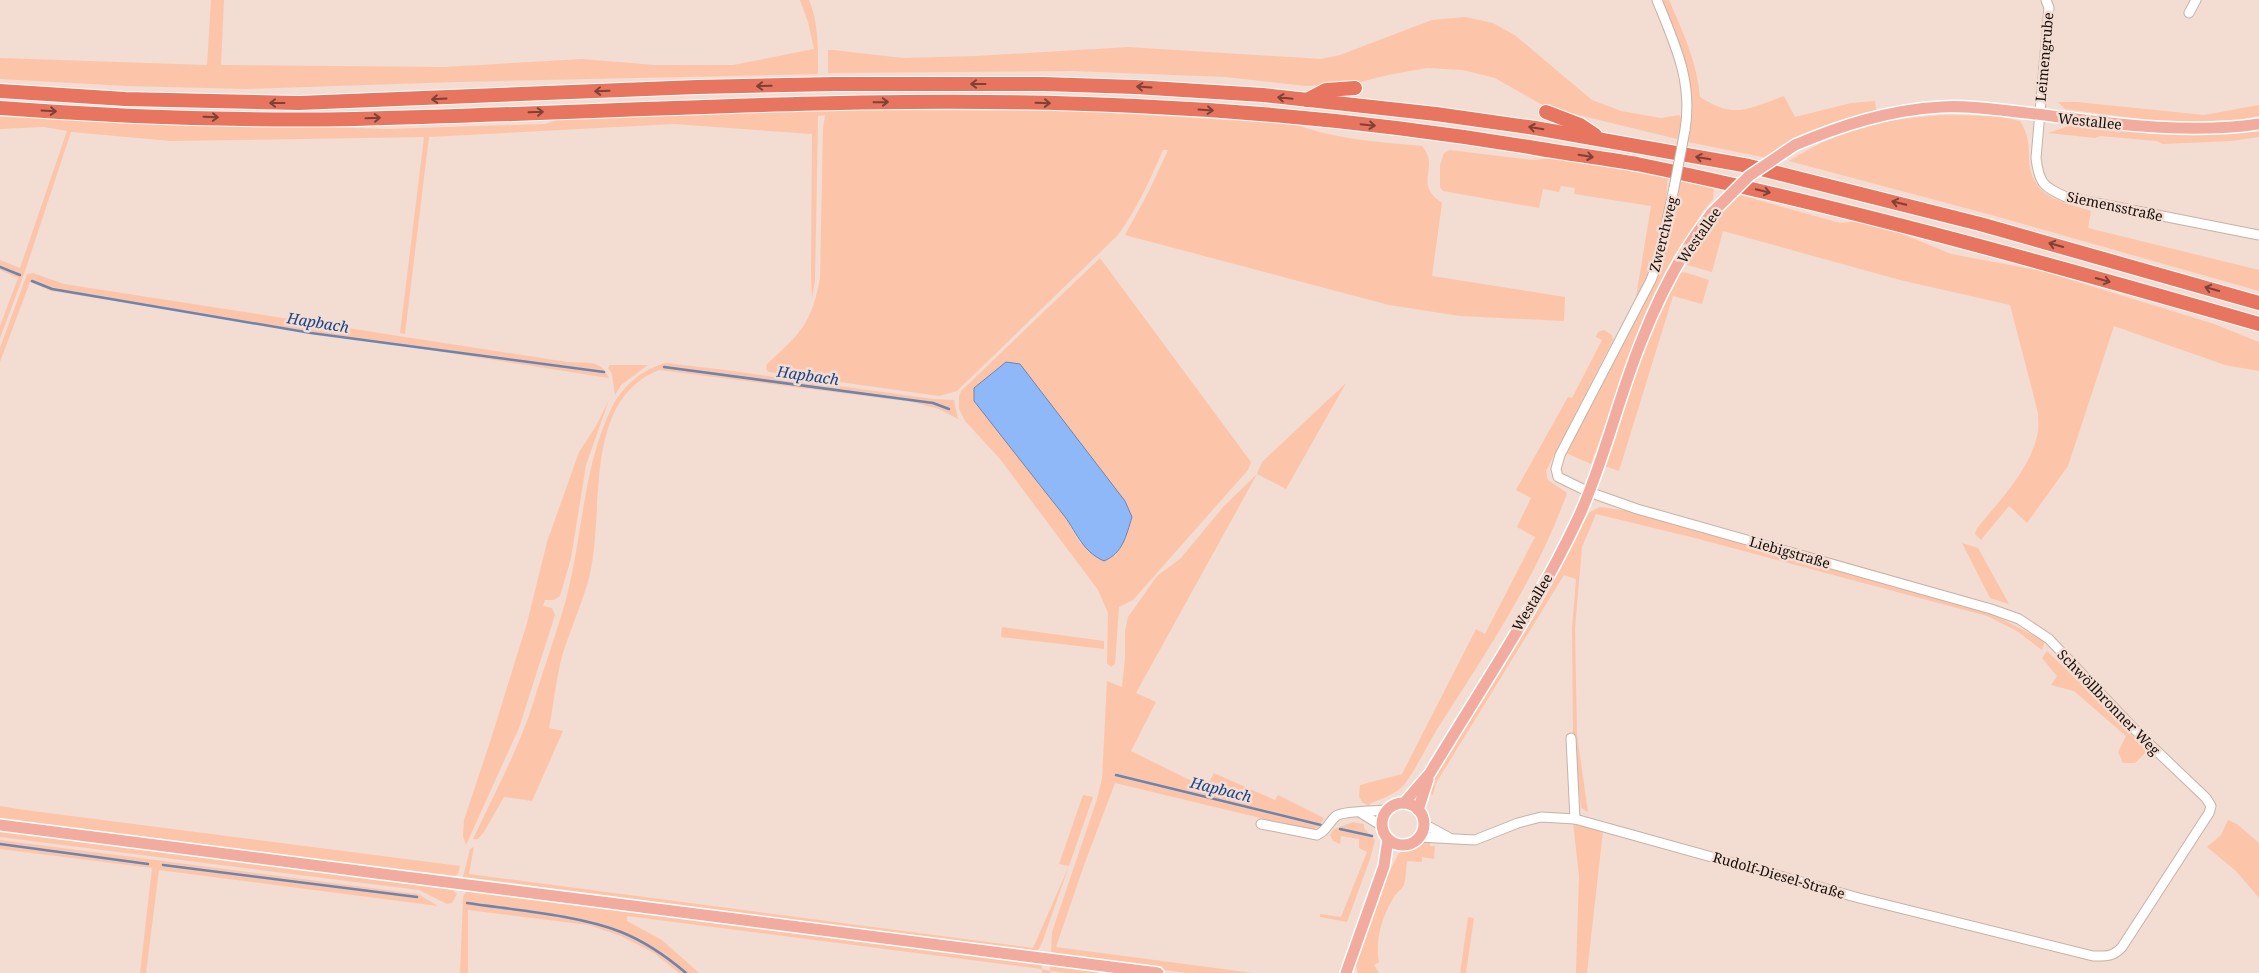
<svg xmlns="http://www.w3.org/2000/svg" width="2259" height="973" font-family="'Noto Serif',serif">
  <style>
    .green { fill: #fcc5aa; fill-rule: evenodd }
    .water { fill: #8fb8f8; stroke: #6a85b0 }
    .lines { fill: none; stroke-linecap: round; stroke-linejoin: round }
    .stream { stroke: #6a85b0; stroke-width: 2.5 }
    .minor-casing { stroke: #c7b1a7; stroke-width: 11 }
    .major-casing { stroke: #fff; stroke-width: 14 }
    .highway-casing { stroke: #fff; stroke-width: 16 }
    .minor { stroke: #fff; stroke-width: 9 }
    .major { stroke: #f1ac9f; stroke-width: 11 }
    .highway { stroke: #e7755f; stroke-width: 14 }
    .minor-bridge-casing { stroke: #c7b1a7; stroke-width: 11; stroke-linecap: butt }
    .major-bridge-casing { stroke: #fff; stroke-width: 14; stroke-linecap: butt }
    .minor-bridge { stroke: #fff; stroke-width: 9 }
    .major-bridge { stroke: #f1ac9f; stroke-width: 11 }
    .oneway { stroke: #7e4134 }
    .labels { text-anchor: middle; dominant-baseline: central; stroke-width: 5; stroke-linejoin: round; paint-order: stroke }
    .street-label { font-size: 14px; fill: #140d09; stroke: #f3dcd1 }
    .water-label { font-size: 15px; font-style: italic; fill: #14438d; stroke: #f3dcd1 }
  </style>
  <rect width="100%" height="100%" fill="#f3dcd1"/>
  <g class="green">
    <path d="M211,0h13l-3,65 223,2 138,-8 73,6h78l81,-16 -6,-27 -8,-22h9c10,24 9,48 9,74l-361,8 -210,7 -120,-3 -127,-7v-21l207,7z"/>
    <path d="M1657,0h12c14,32 28,62 31,97 35,23 49,11 84,-1l11,21 56,-14 24,-2 2,15 -105,43 -89,-18 1,-72z"/>
    <path d="M1465,17l28,6 23,13 76,64 29,11 40,7 18,-3 3,4 -5,20 -131,-32 -51,-29 -32,-8 -36,-2 -39,7 -36,9 -46,2 -81,-9 -153,-6 -244,2v-23h5l70,8 73,-2 152,-9 193,12 19,-4 92,-35z"/>
    <path d="M2058,102h19l127,13 55,-10v11c-8,1 -14,5 -22,6 -57,5 -115,-6 -172,-13z"/>
    <path d="M827,110l252,1 215,13c40,15 85,18 128,22 19,22 -10,37 20,57l-10,73 133,21 -1,24 -104,-5 -71,-11 -264,-70 24,-44 19,-41h-5c-13,30 -26,59 -45,85l-161,156 -18,5 -170,-24 -3,-3 1,-5c33,-30 45,-41 53,-86l3,-149 2,-14 -7,1 -3,164 -3,18 -1,-23 1,-141 -138,-10 -245,13 -24,197 -5,-1 24,-196 -253,4 -100,-9 -47,142 -24,64v-12l18,-48 -18,-8v-10l20,8 47,-137 -23,-4 -44,2v-12l387,12 158,-5 18,-6z"/>
    <path d="M1945,115l52,1 23,5c8,12 9,23 9,37 1,39 31,43 62,53l-3,17 171,42v21l-271,-77 -199,-53c55,-34 93,-42 156,-46z"/>
    <path d="M2071,125c62,6 126,15 188,5v7l-28,4 -68,3 -6,-3 -57,-5 -5,2 -47,-5z"/>
    <path d="M1450,150l82,10 26,-2 110,20c-3,30 -6,72 -19,99 -3,7 -9,14 -13,20l15,-91 -77,-12 1,-6 -14,-2 -2,6 -16,-3 -4,19 -96,-17 -3,-4v-22l4,-12z"/>
    <path d="M1678,180l36,7 -1,12 -10,12 -25,43 -43,90 -44,120 -25,-11 88,-174z"/>
    <path d="M1740,195l100,28 29,-3 82,34 91,17 172,53 45,18v29l-34,-6 -111,-39 -46,140 -41,57 -18,-17 -28,34 -6,-6 2,-6c23,-28 54,-59 61,-96 1,-6 0,-13 0,-19l-28,-108 -110,-25 -177,-49 -11,41 -25,-7c-1,-24 37,-55 53,-70z"/>
    <path d="M1100,258l151,204 -3,8 -115,130 -14,7 -4,57 -4,3 -4,-4 1,-50 -10,-23 -98,-131 -35,-38 -6,-12v-12l2,-6zM1065,517h67l-6,20 -11,19 -35,-13z"/>
    <path d="M1684,272l25,8 -7,24 -29,-8 -54,175 -14,-5 11,-29 28,-92 32,-70z"/>
    <path d="M33,273l31,11 503,78c20,2 33,-4 42,16l-558,-87 -21,-9 -30,80v-14l27,-74z"/>
    <path d="M1604,330l8,5 1,5 -67,131 2,9 19,13c-29,82 -79,157 -126,230 -13,20 -23,43 -37,62 -8,9 -23,14 -33,18l-2,3 -7,-4 -3,-6 1,-11 42,-11 74,-145 9,5 50,-97 -18,-10 14,-29 -15,-8 52,-93 4,1 30,-58 -6,-3 2,-5z"/>
    <path d="M666,363l59,7 208,29 21,1 4,19 -19,-10 -27,-7 -253,-32c-78,31 -53,142 -70,208 -7,25 -18,50 -26,75 -7,24 -9,50 -14,75l14,3 -31,70 -28,-4 -20,35 -6,7h-5c17,-36 36,-72 51,-110 7,-17 12,-36 18,-54 8,-24 16,-48 23,-72 18,-65 17,-135 47,-196 11,-21 30,-38 54,-44z"/>
    <path d="M610,365h38l-27,20 -6,10 -3,-21 -4,-6z"/>
    <path d="M1346,383l-60,106 -29,-15 -121,219 20,9 -25,49 75,37 8,-15 61,27 3,-5 46,23 -5,9 -8,3 -196,-47 -31,82 -28,82 197,26h-66l-128,-17 -8,-4 1,-20 45,-133 5,-20 5,-98 15,6 3,-29v-27l3,-14 29,-41 24,-18 43,-52 33,-32 5,-12z"/>
    <path d="M609,400l-23,65 -15,93 -11,38 -6,4h-9l-2,6 9,2 3,7 -36,113 -53,117 -3,-9 1,-16 27,-81 36,-116 20,-81 32,-90 17,-26z"/>
    <path d="M1600,507l30,4 358,101 57,29 -3,9 -25,-19 -30,-15 -292,-78 -99,-24 -14,33 -7,81 2,107 11,77 -7,-4 -8,-71 -1,-108 4,-50 -12,-4 -128,208 -3,12 -6,-2 9,-22 145,-246 9,-13z"/>
    <path d="M1962,543l16,5 31,56 -19,-6z"/>
    <path d="M1002,627l102,14v8l-103,-12z"/>
    <path d="M2047,651l60,58 40,42 -12,12h-12l-5,-11 8,-16 -52,-45 -23,-6 6,-9 -15,-18z"/>
    <path d="M1083,795l10,2 -51,146 -4,7 -10,2 -561,-71 -4,-4 7,-28 4,-2 -5,27 564,74 36,-82 -10,-2z"/>
    <path d="M0,806l25,4 435,56 -2,8 -8,5 -450,-60z"/>
    <path d="M2228,820l9,4 22,19v55l-23,-27 -29,-24 14,-12z"/>
    <path d="M1353,822l11,2v4l11,12 -5,19 -23,63 -27,-5v-3l21,3 26,-65 -8,-4v-9l-18,-3 -1,8 -7,-3 -3,-6 4,-6z"/>
    <path d="M1573,822l30,9 -16,142h-11l3,-97z"/>
    <path d="M0,830l448,56 9,8 -5,9 -5,1 -28,-14 -419,-53z"/>
    <path d="M0,840l418,54 20,12 -279,-36 -13,103h-6l12,-105 -152,-19z"/>
    <path d="M1430,840v6h5l-1,13 -12,-2v5l-15,-1c-1,8 -1,16 -3,24 -2,5 -8,7 -10,12 -12,19 -19,43 -15,65l-5,3 5,8h-21l-2,-7 3,-13 27,-75 12,-23 6,-6z"/>
    <path d="M467,890h9l565,72 1,7 8,2v-7l74,9h-59l-14,-2 -1,2h-8v-4l-415,-53v5l35,19 37,33h-20l-25,-20 -33,-17 -32,-11 -121,-15v63h-8l3,-76z"/>
    <path d="M1468,917l6,1 -8,55h-6z"/>
  </g>
  <path class="water" d="M1006,362l14,2 105,137 7,16c-6,19 -9,36 -28,44 -23,-10 -28,-31 -42,-48 -30,-38 -59,-75 -88,-112v-13z"/>
  <g class="lines">
    <g class="stream">
      <path d="M0,267l20,8"/>
      <path d="M32,281l20,8 259,44 293,39"/>
      <path d="M664,367l269,36 16,6"/>
      <path d="M1116,775l205,50"/>
      <path d="M1340,829l32,7"/>
      <path d="M0,844l148,20"/>
      <path d="M163,865l254,32"/>
      <path d="M467,903c47,7 111,12 154,29 25,10 45,24 65,41"/>
    </g>
    <defs>
      <g id="minor">
        <path d="M1657,0c18,45 36,81 28,130"/>
        <path d="M2046,0l3,8 -13,150c3,25 7,29 30,39l193,38"/>
        <path d="M2189,13l7,-13"/>
        <path d="M1571,738l4,81"/>
        <path d="M1361,813l21,13"/>
        <path d="M1261,824l56,11c10,-4 11,-12 19,-19 6,-5 40,-5 50,-6"/>
        <path d="M1424,824l24,13"/>
        <path d="M1419,837l56,3 43,-17 23,-6 34,2 284,79 234,58c13,0 20,1 29,-9l87,-134 2,-7 -5,-8 -66,-63 -91,-96 -30,-20 -28,-10 -354,-100 -48,-17 -31,-15 -2,-8 4,-14 91,-175 7,-18 16,-74"/>
      </g>
      <g id="major">
        <path d="M1795,145c47,-20 94,-35 146,-38 31,-2 63,4 95,7 74,9 148,21 223,10"/>
        <circle cx="1403" cy="824" r="21"/>
        <path d="M1404,803l26,-30c51,-85 109,-170 150,-259 25,-56 38,-115 61,-172 18,-46 40,-90 71,-129"/>
        <path d="M1418,810l10,-31"/>
        <path d="M0,825l1158,148"/>
        <path d="M1346,973l38,-107 4,-27"/>
      </g>
      <g id="highway">
        <path d="M0,91l125,8 174,4 398,-16 137,-3h210l91,3 128,8 173,19 99,14 214,38 231,58 279,79"/>
        <path d="M1307,100l19,-10 29,-2"/>
        <path d="M0,108c118,9 237,13 355,11 260,-6 520,-26 781,-13 133,6 267,20 399,42 34,6 68,10 102,16 210,43 416,101 622,160"/>
        <path d="M1546,112l34,13 15,10"/>
      </g>
    </defs>
    <use href="#minor" class="minor-casing"/>
    <use href="#major" class="major-casing"/>
    <use href="#highway" class="highway-casing"/>
    <use href="#minor" class="minor"/>
    <use href="#major" class="major"/>
    <use href="#highway" class="highway"/>
    <defs>
      <path id="minor-bridge" d="M1674,188l11,-58"/>
      <path id="major-bridge" d="M1712,213l37,-37 46,-31"/>
    </defs>
    <use href="#minor-bridge" class="minor-bridge-casing"/>
    <use href="#major-bridge" class="major-bridge-casing"/>
    <use href="#minor-bridge" class="minor-bridge"/>
    <use href="#major-bridge" class="major-bridge"/>
  </g>
  <defs><path id="oneway-shaft" d="M-6 0H5M1.5-3L5.5 0L1.5 3" fill="none" stroke-width="1.6" stroke-linecap="round" stroke-linejoin="round" transform="scale(1.25)"/></defs>
  <g class="oneway">
    <use href="#oneway-shaft" transform="translate(978 84) rotate(-180)"/>
    <use href="#oneway-shaft" transform="translate(764 86) rotate(179)"/>
    <use href="#oneway-shaft" transform="translate(1144 87) rotate(-176)"/>
    <use href="#oneway-shaft" transform="translate(602 91) rotate(178)"/>
    <use href="#oneway-shaft" transform="translate(1285 98) rotate(-174)"/>
    <use href="#oneway-shaft" transform="translate(439 99) rotate(177)"/>
    <use href="#oneway-shaft" transform="translate(881 102) rotate(-1)"/>
    <use href="#oneway-shaft" transform="translate(277 103) rotate(-180)"/>
    <use href="#oneway-shaft" transform="translate(1043 103) rotate(2)"/>
    <use href="#oneway-shaft" transform="translate(1206 110) rotate(4)"/>
    <use href="#oneway-shaft" transform="translate(49 111) rotate(3)"/>
    <use href="#oneway-shaft" transform="translate(536 112) rotate(-2)"/>
    <use href="#oneway-shaft" transform="translate(211 117) rotate(2)"/>
    <use href="#oneway-shaft" transform="translate(373 118) rotate(-2)"/>
    <use href="#oneway-shaft" transform="translate(1368 125) rotate(6)"/>
    <use href="#oneway-shaft" transform="translate(1536 128) rotate(-171)"/>
    <use href="#oneway-shaft" transform="translate(1586 156) rotate(9)"/>
    <use href="#oneway-shaft" transform="translate(1703 158) rotate(-170)"/>
    <use href="#oneway-shaft" transform="translate(1763 191) rotate(14)"/>
    <use href="#oneway-shaft" transform="translate(1899 203) rotate(-166)"/>
    <use href="#oneway-shaft" transform="translate(2056 245) rotate(-164)"/>
    <use href="#oneway-shaft" transform="translate(2103 280) rotate(16)"/>
    <use href="#oneway-shaft" transform="translate(2212 289) rotate(-164)"/>
  </g>
  <g class="labels">
    <g class="street-label">
      <text transform="translate(2044 57) rotate(-85)">Leimengrube</text>
      <text transform="translate(2090 121) rotate(6)">Westallee</text>
      <text transform="translate(2115 206) rotate(12)">Siemensstraße</text>
      <text transform="translate(1663 234) rotate(-76)">Zwerchweg</text>
      <text transform="translate(1699 235) rotate(-55)">Westallee</text>
      <text transform="translate(1790 552) rotate(16)">Liebigstraße</text>
      <text transform="translate(1532 602) rotate(-59)">Westallee</text>
      <text transform="translate(2109 702) rotate(46)">Schwöllbronner Weg</text>
      <text transform="translate(1779 875) rotate(16)">Rudolf-Diesel-Straße</text>
    </g>
    <g class="water-label">
      <text transform="translate(318 322) rotate(9)">Hapbach</text>
      <text transform="translate(808 375) rotate(8)">Hapbach</text>
      <text transform="translate(1221 789) rotate(14)">Hapbach</text>
    </g>
  </g>
</svg>
